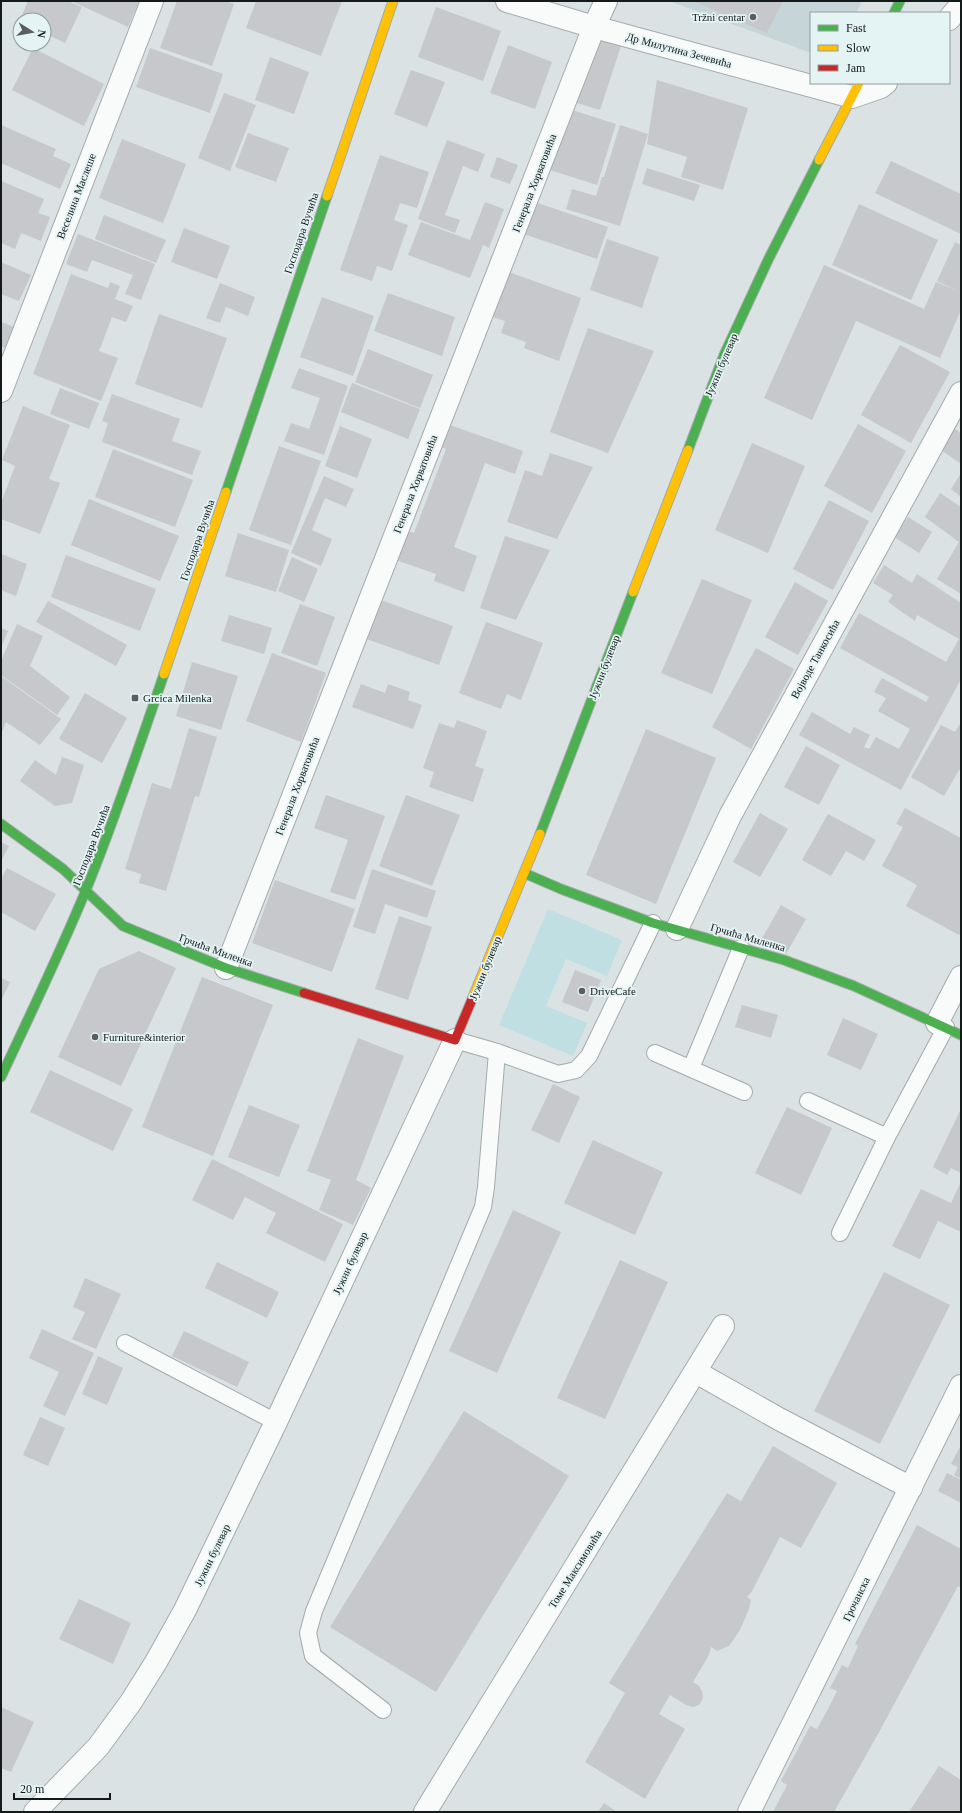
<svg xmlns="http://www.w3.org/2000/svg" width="962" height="1813" font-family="'Times New Roman',serif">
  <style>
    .built { fill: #c6d5d7 }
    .green { fill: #bfdfe2 }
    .building { fill: #c6c8cb }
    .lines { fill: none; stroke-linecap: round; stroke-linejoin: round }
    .lane-casing { stroke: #a4aaab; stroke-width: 18 }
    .street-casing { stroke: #a4aaab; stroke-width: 24 }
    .fast-casing { stroke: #a4aaab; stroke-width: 11 }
    .slow-casing { stroke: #a4aaab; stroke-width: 11 }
    .jam-casing { stroke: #a4aaab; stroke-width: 11 }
    .lane { stroke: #f9fbfb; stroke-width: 16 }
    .street { stroke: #f9fbfb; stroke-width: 22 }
    .fast { stroke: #4caf50; stroke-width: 9 }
    .slow { stroke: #ffc107; stroke-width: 9 }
    .jam { stroke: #c62828; stroke-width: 9 }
    .poi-dot { fill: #595f61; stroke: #e4f3f4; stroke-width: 1.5 }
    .labels { text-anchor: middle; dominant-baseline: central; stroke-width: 3.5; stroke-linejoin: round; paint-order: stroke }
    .poi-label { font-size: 11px; fill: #14191a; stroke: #e4f3f4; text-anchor: start }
    .street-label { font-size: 11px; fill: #14191a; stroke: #e4f3f4 }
  </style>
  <rect width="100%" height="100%" fill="#dae2e4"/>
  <path class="built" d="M669,1h193l-6,12h-45v40z"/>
  <path class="green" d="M548,909l74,31 -15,36 -41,-17 -20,47 41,17 -14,33 -74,-31z"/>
  <g class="building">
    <path d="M28,1h40l14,6 -17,36 -21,-10v-13h-24z"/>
    <path d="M71,1h68l-11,26z"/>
    <path d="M177,1h48l9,3 -22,62 -52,-18z"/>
    <path d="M256,1h86l-21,55 -75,-28z"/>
    <path d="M693,1h90l-16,32z"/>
    <path d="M436,7l65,24 -18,50 -65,-24z"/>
    <path d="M595,38l26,8 -21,64 -26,-8z"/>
    <path d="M508,45l44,17 -17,47 -45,-16z"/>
    <path d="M33,48l71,36 -20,42 -72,-36z"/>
    <path d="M150,48l73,26 -13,39 -74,-26z"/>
    <path d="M270,57l39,15 -15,42 -39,-14z"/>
    <path d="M411,70l34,12 -18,45 -33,-13z"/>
    <path d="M657,80l91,28 -25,82 -42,-13 6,-20 -40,-13z"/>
    <path d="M224,93l32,12 -26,66 -32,-13z"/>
    <path d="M566,108l50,16 -19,61 -50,-16z"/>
    <path d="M1,125l55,24 -3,7 18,8 -11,25 -59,-26z"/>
    <path d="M620,125l28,9 -28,92 -54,-17 6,-20 24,7 6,-19h2z"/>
    <path d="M248,133l41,15 -13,34 -41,-15z"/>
    <path d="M122,139l64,25 -23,59 -64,-25z"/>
    <path d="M447,140l38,14 -7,18 -15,-6 -18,49 15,5 -5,13 -37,-14z"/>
    <path d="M380,155l49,17 -12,36 -17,-5 -6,17 14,5 -16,46 -15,-5 -5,15 -32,-11z"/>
    <path d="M497,157l21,8 -8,19 -20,-7z"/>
    <path d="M891,161l70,33v40l-86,-41z"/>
    <path d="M647,168l53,17 -6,16 -52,-17z"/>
    <path d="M1,181l43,18 -6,14 12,4 -9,24 -20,-8 -6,16 -14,-6z"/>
    <path d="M532,201l76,26 -11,32 -76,-26z"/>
    <path d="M485,202l19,7 -15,39 -6,-3 -13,33 -62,-23 13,-33 49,18z"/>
    <path d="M859,204l79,36 -27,60 -79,-35z"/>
    <path d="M104,215l62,25 -10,23 -61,-24z"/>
    <path d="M184,228l46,18 -13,33 -46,-17z"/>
    <path d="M78,234l77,30 -14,36 -16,-6 8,-19 -41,-15 -5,12 -21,-8z"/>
    <path d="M607,239l52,18 -17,51 -52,-18z"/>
    <path d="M955,242l6,3v65l-21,48 -84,-37 -44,99 -48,-22 60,-133 100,44 12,-27 22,9 -21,-10z"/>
    <path d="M1,262l30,13 -12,26 -18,-7z"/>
    <path d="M503,270l78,28 -22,63 -35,-13 2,-6 -25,-9 4,-12 -18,-6z"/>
    <path d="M71,274l37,14 2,-6 10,4 -5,13 18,7 -7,16 -14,-5 -13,34 19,7 -17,43 -68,-27z"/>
    <path d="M220,283l35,14 -7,19 -22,-9 -6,16 -14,-5z"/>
    <path d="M388,293l67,24 -13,39 -68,-25z"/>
    <path d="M322,297l52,19 -21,60 -53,-19z"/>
    <path d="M159,314l68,24 -25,70 -67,-24z"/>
    <path d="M1,322l13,5 -8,21 -5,-2z"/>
    <path d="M588,328l66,23 -46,102 -58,-21z"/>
    <path d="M900,345l50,27 -39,71 -50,-28z"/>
    <path d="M368,349l65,26 -13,33 -65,-26z"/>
    <path d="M299,368l49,18 -24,69 -40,-14 7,-18 18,6 11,-31 -29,-10z"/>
    <path d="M352,383l68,26 -12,30 -67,-27z"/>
    <path d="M60,388l39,15 -10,26 -39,-15z"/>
    <path d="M112,394l68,25 -10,27 2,-5 29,10 -9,24 -90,-33 6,-19 -6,-2z"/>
    <path d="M23,406l47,19 -21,54 11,4 -20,51 -39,-15v-16l14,-37 -13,-6z"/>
    <path d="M858,424l48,27 -34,62 -48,-27z"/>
    <path d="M450,425l73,26 -8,23 -30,-11 -31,84 23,9 -13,36 -30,-11 2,-7 -40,-14 11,-29 7,2 32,-84 -4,-2z"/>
    <path d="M340,426l32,13 -15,39 -32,-12z"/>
    <path d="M955,429l6,4v31l-21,-15z"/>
    <path d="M752,443l53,23 -37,87 -53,-23z"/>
    <path d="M279,446l42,15 -30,84 -42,-15z"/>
    <path d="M113,449l80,31 -18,47 -80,-30z"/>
    <path d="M550,453l43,14 -36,72 -50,-17 18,-52 17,6z"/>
    <path d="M961,473v24l-10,-8z"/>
    <path d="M324,476l30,13 -8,18 -21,-9 -13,32 20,9 -11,27 -30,-13z"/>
    <path d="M940,493l21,14v87l-24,-15 22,-37 -34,-25z"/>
    <path d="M89,499l90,37 -19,45 -89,-36z"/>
    <path d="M829,500l40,21 -36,69 -40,-21z"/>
    <path d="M908,517l24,15 -13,21 -25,-16z"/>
    <path d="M238,533l51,17 -13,42 -51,-16z"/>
    <path d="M505,536l45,14 -34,70 -36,-12z"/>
    <path d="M1,554l26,10 -11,32 -15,-6z"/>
    <path d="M66,555l90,34 -16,42 -89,-34z"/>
    <path d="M292,557l26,12 -14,33 -26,-11z"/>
    <path d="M884,565l28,18 5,-9 44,29v76l-60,111 -102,-55 13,-23 38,22 4,-7 16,8 -6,12 5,2 7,-12 23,12 11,-20 -32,-18 8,-13 -12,-6 8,-14 44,24 3,-5 -89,-49 19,-35 87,49 13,-23 -42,-24 -2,6 -27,-19 5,-7 -20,-12z"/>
    <path d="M702,579l50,21 -40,94 -51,-21z"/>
    <path d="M795,582l33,19 -30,54 -33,-18z"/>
    <path d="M378,599l75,27 -14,39 -75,-27z"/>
    <path d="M48,601l79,44 -11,21 -80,-44z"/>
    <path d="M300,604l35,13 -18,49 -36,-13z"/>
    <path d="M229,615l43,13 -8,26 -43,-13z"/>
    <path d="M486,622l57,21 -22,57 -14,-6 -6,15 -42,-16z"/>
    <path d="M17,624l26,12 -13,30 40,31 -13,18 -56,-40v-14z"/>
    <path d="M1,628l7,3 -7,17z"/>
    <path d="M756,648l38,21 -43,80 -39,-22z"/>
    <path d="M272,653l54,20 -25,69 -55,-21z"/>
    <path d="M192,662l46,14 -17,54 -45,-14z"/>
    <path d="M1,676l60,43 -21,26 -34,-23 -5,12z"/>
    <path d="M361,684l24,9 3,-9 22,8 -2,8 14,5 -9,24 -61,-22z"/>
    <path d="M85,693l42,25 -25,45 -43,-24z"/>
    <path d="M457,720l30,11 -12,35 9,3 -11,33 -44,-15 5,-15 -11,-4 16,-45 15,5z"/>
    <path d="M961,722v49l-2,-1 -15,26 -33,-19 30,-52 14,7z"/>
    <path d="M189,728l28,9 -18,60 -4,-1 -29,95 -27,-8 2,-9 -16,-5 27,-86 19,6z"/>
    <path d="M646,729l70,29 -60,146 -70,-29z"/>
    <path d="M806,746l34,19 -21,40 -35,-18z"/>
    <path d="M62,757l22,8 -12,38 -17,3 -35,-25 15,-21 21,15z"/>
    <path d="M326,795l59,21 -30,84 -25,-8 18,-52 -34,-12z"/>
    <path d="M406,795l54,20 -28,71 -53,-20z"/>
    <path d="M905,808l56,30v93l-2,4 -53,-29 11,-21 -35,-19 21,-39 -7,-3z"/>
    <path d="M760,813l28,16 -28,48 -27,-15z"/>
    <path d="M828,814l48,26 -12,21 -18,-10 -15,25 -29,-16z"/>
    <path d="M1,842l8,4 -8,15z"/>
    <path d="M7,868l49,26 -21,37 -34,-19v-33z"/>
    <path d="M372,869l64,22 -9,27 -42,-14 -10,30 -22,-7z"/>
    <path d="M275,880l80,29 -23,63 -80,-29z"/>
    <path d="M781,905l25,14 -20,35 -25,-14z"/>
    <path d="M399,916l33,11 -24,73 -33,-11z"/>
    <path d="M139,951l37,17 -55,118 -63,-29 41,-88z"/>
    <path d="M575,970l26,10 -13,32 -26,-10z"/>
    <path d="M202,977l71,28 -60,151 -71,-29z"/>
    <path d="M1,978l9,4 -9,19z"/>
    <path d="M742,1005l36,10 -7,23 -36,-11z"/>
    <path d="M843,1018l35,16 -17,36 -34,-15z"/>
    <path d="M358,1038l46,18 -48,124 15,8 -18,37 -34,-15 12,-30 -24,-9z"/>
    <path d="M50,1070l83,39 -20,42 -83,-39z"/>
    <path d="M553,1084l27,13 -21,46 -28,-13z"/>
    <path d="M249,1105l51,20 -21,52 -51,-20z"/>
    <path d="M787,1107l45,21 -31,67 -46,-22z"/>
    <path d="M961,1109v64l-10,-5 -4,7 -14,-8z"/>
    <path d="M593,1140l70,32 -28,63 -71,-32z"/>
    <path d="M212,1159l131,65 -18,38 -59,-29 10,-20 -31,-16 -12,23 -41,-20z"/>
    <path d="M961,1182v50l-23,-11 -18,38 -28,-13 29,-57 30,14z"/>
    <path d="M513,1210l48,22 -64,141 -48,-22z"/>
    <path d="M620,1260l48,22 -63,137 -48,-21z"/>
    <path d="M217,1262l62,30 -12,26 -62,-30z"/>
    <path d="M884,1272l66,33 -70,139 -66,-33z"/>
    <path d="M85,1278l36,16 -25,55 -24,-10 13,-27 -12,-5z"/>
    <path d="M42,1329l52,24 -29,63 -22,-10 16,-34 -30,-14z"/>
    <path d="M184,1331l65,31 -12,25 -65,-31z"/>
    <path d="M98,1356l25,12 -16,37 -25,-11z"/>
    <path d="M464,1411l105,65 -133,216 -106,-65z"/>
    <path d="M40,1417l25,11 -17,38 -25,-11z"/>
    <path d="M961,1445v34l-7,-4 4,-8 -7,-3z"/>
    <path d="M773,1446l64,37 -36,65 -21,-11 -28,54 -5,6 4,3 -2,9 -9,21 -11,16 -12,5 -6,-4 -2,8 -16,27 6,4 3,5 1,7 -4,7 -6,2 -7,-2 -16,-10 -11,19 26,15 -40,70 -60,-37 40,-69 -16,-10 118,-190 14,8z"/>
    <path d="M947,1473l14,7v23l-23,-12z"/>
    <path d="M917,1525l44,24v39l-3,-2 -80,148 -44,78h-61l14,-27 -6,-4 29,-55 7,3 11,-20 9,-18 -7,-3 12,-23 6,3 10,-22 -3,-2z"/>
    <path d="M79,1599l52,24 -18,41 -54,-25z"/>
    <path d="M1,1707l33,15 -23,50 -10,-4z"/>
    <path d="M939,1766l22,14v32h-52z"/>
    <path d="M604,1803l13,9h-19z"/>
  </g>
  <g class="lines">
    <defs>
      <g id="lane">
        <path d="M455,1040l42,12 61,22 18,-4 13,-14 64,-133"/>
        <path d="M655,1053l89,39"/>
        <path d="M691,1068l50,-120"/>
        <path d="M808,1101l79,36"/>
        <path d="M840,1233l47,-96 59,-110"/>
        <path d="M125,1343l151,79"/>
        <path d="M383,1710l-70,-54 -5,-23 6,-22 169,-404 3,-20 11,-135"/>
      </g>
      <g id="street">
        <path d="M507,1l87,26 258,70 29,-10 5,-4"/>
        <path d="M949,19l12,-14"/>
        <path d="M1,391l151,-390"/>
        <path d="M677,929l53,-113 231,-423"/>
        <path d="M226,968l368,-941 12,-26"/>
        <path d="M937,1023l24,-46"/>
        <path d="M696,1372l83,47 132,69"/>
        <path d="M35,1812l63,-65 33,-45 25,-40 29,-52 91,-188 179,-382"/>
        <path d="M425,1812l298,-486"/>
        <path d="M749,1812l212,-426"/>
      </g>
      <g id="fast">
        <path d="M894,13l6,-12"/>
        <path d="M688,450l36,-95 45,-97 50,-98"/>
        <path d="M226,492l101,-296"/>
        <path d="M1,824l62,45 60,57 103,42 78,25"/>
        <path d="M540,834l93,-242"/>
        <path d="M524,873l37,16 92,34 131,37 70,26 107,49"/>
        <path d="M1,1077c29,-62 59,-124 85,-187 29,-71 53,-143 78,-216"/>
      </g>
      <g id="slow">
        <path d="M819,160l40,-77"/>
        <path d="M327,196l66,-195"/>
        <path d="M633,592l55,-142"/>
        <path d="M164,674l62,-182"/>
        <path d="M473,997l67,-163"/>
      </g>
      <path id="jam" d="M304,993l151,47 18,-43"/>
    </defs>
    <use href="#lane" class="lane-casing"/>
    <use href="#street" class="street-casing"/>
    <use href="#fast" class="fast-casing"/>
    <use href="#slow" class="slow-casing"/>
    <use href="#jam" class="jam-casing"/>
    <use href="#lane" class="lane"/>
    <use href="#street" class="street"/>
    <use href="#fast" class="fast"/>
    <use href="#slow" class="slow"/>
    <use href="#jam" class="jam"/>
  </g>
  <g class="poi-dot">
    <circle cx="753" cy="17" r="4"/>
    <rect x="131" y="694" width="8" height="8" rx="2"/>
    <circle cx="582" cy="991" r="4"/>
    <circle cx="95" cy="1037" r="4"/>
  </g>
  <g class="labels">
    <g class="poi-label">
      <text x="745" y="17" text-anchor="end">Tržni centar</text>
      <text x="143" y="698">Grcica Milenka</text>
      <text x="590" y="991">DriveCafe</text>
      <text x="103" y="1037">Furniture&amp;interior</text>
    </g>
    <g class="street-label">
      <text transform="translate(679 50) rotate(15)">Др Милутина Зечевића</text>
      <text transform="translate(534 183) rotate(-69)">Генерала Хорватовића</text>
      <text transform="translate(76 196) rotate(-69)">Веселина Маслеше</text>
      <text transform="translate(301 233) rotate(-71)">Господара Вучића</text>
      <text transform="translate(721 365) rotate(-67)">Јужни булевар</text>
      <text transform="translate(415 484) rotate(-69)">Генерала Хорватовића</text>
      <text transform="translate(197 540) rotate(-71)">Господара Вучића</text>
      <text transform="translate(815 659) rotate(-61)">Војводе Танкосића</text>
      <text transform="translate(604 667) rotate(-69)">Јужни булевар</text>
      <text transform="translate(297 786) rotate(-69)">Генерала Хорватовића</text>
      <text transform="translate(91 845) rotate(-69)">Господара Вучића</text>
      <text transform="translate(748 937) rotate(16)">Грчића Миленка</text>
      <text transform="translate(216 950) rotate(20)">Грчића Миленка</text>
      <text transform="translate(485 968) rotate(-68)">Јужни булевар</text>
      <text transform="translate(350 1263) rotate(-65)">Јужни булевар</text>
      <text transform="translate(212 1555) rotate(-64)">Јужни булевар</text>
      <text transform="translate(575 1569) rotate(-58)">Томе Максимовића</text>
      <text transform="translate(856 1599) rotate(-64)">Грочанска</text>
    </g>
  </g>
  <rect width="962" height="1813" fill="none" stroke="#14191a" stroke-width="4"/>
  <rect x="810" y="12" width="140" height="72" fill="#e4f3f4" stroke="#919c9d"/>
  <rect x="818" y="25" width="20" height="6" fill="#4caf50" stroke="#919c9d"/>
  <text x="846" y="32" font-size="12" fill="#14191a">Fast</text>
  <rect x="818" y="45" width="20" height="6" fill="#ffc107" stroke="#919c9d"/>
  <text x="846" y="52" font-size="12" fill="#14191a">Slow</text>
  <rect x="818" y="65" width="20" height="6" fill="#c62828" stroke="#919c9d"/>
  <text x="846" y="72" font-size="12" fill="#14191a">Jam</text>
  <g transform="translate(32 32) rotate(101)"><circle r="19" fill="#e4f3f4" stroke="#919c9d"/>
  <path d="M0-3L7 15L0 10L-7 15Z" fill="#595f61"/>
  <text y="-6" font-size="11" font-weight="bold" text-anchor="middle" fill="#14191a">N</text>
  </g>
  <path d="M14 1793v6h96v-6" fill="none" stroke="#14191a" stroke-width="2"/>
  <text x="20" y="1793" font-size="12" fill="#14191a" stroke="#e4f3f4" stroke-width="3" paint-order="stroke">20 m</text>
</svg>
